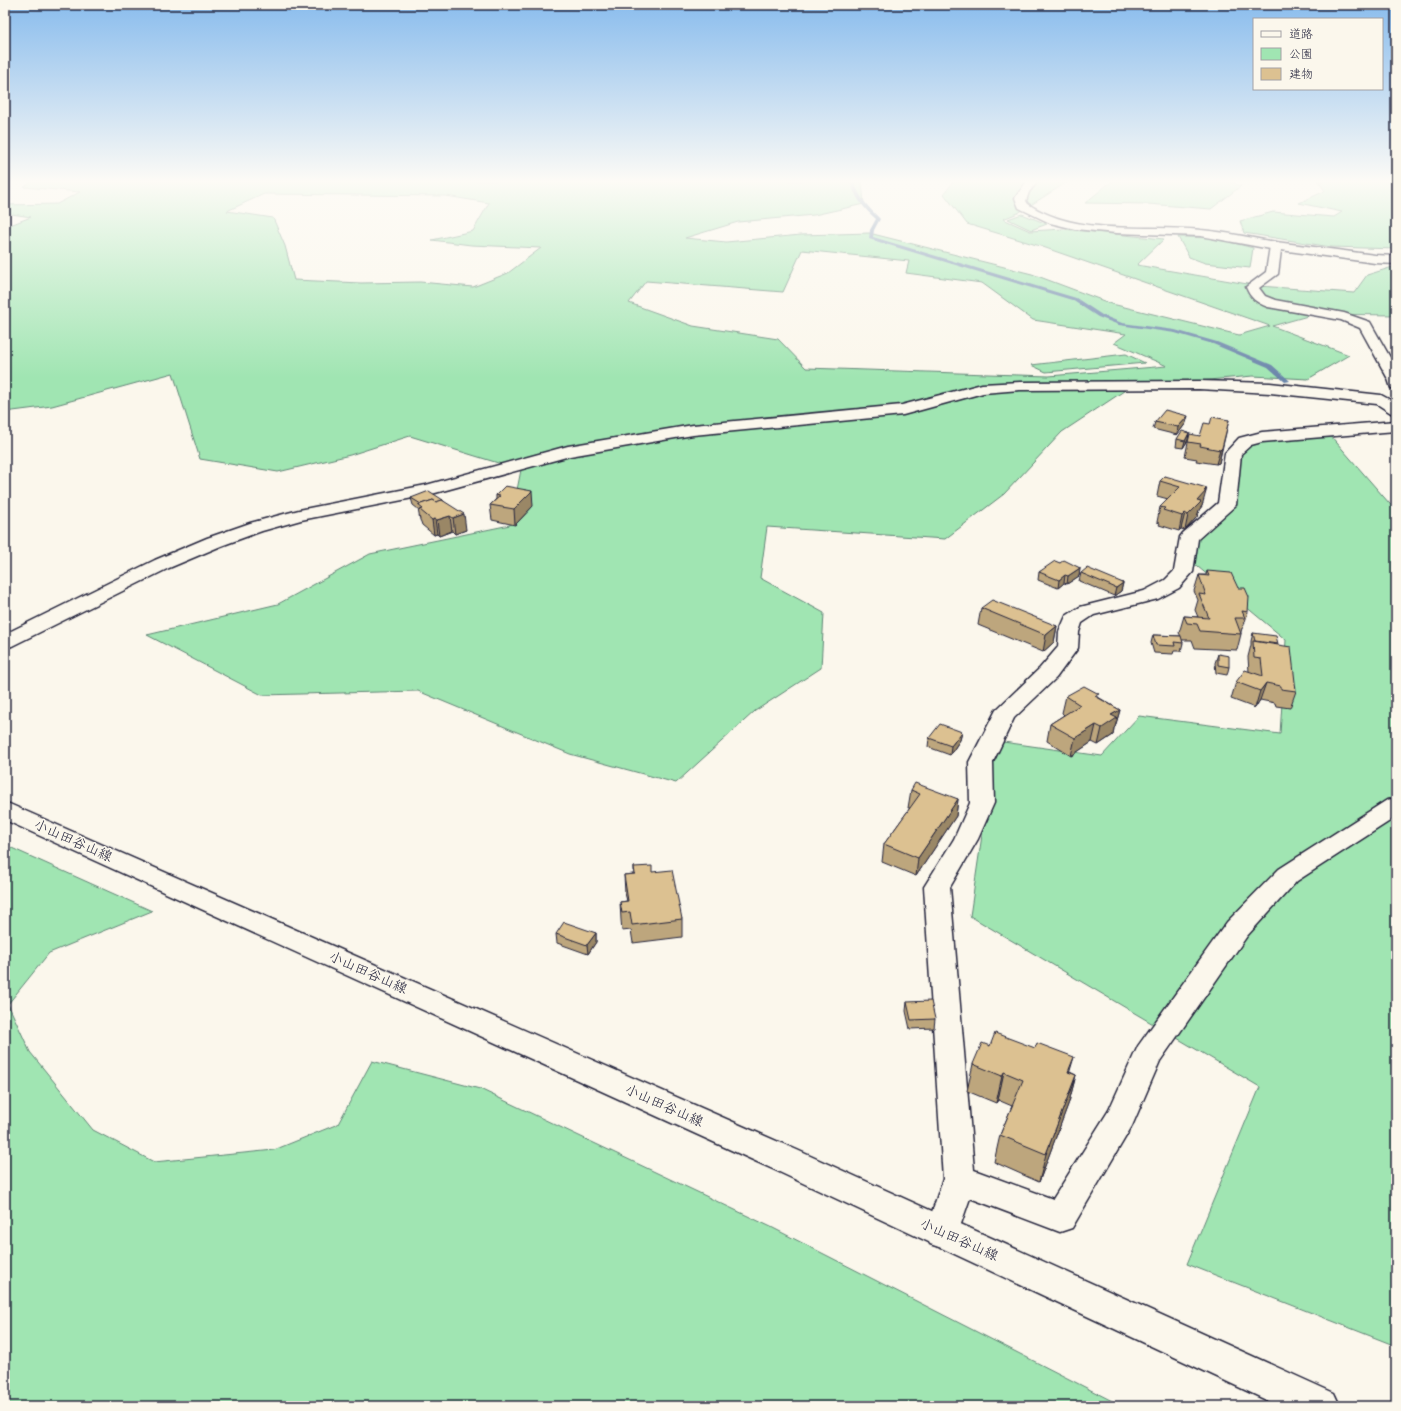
<svg xmlns="http://www.w3.org/2000/svg" width="1401" height="1411" font-family="'Architects Daughter','Klee One',sans-serif">
  <style>
    .green { fill: #a0e5b2; stroke: #618476; fill-rule: evenodd }
    .lines { fill: none; stroke-linecap: round; stroke-linejoin: round }
    .stream { fill: #6a85aa; fill-rule: evenodd }
    .minor-casing { stroke: #22223b; stroke-width: 3 }
    .tertiary-casing { stroke: #22223b; stroke-width: 3 }
    .secondary-casing { stroke: #22223b; stroke-width: 3 }
    .minor { fill: #fbf7ec; fill-rule: evenodd }
    .tertiary { fill: #fbf7ec; fill-rule: evenodd }
    .secondary { fill: #fbf7ec; fill-rule: evenodd }
    .wall { fill: #bda67d; stroke: #22223b }
    .shaded-wall { fill: #9a8766; stroke: #22223b }
    .building { fill: #dcc191; stroke: #22223b }
    .labels { text-anchor: middle; dominant-baseline: central; stroke-width: 3; stroke-linejoin: round; paint-order: stroke }
    .near-street-label { font-size: 14px; fill: #22223b; stroke: #fbf7ec }
  </style>
  <rect width="100%" height="100%" fill="#fbf7ec"/>
  <filter id="ink" filterUnits="userSpaceOnUse"><feTurbulence type="fractalNoise" baseFrequency=".025" numOctaves="2"/><feDisplacementMap in="SourceGraphic" scale="8" xChannelSelector="R" yChannelSelector="G"/><feConvolveMatrix kernelMatrix="1 2 1 2 8 2 1 2 1" color-interpolation-filters="sRGB"/></filter>
  <g filter="url(#ink)">
    <g class="green">
      <path d="M33,181h829l2,23 -50,11 -76,7 -53,16 41,4 75,-7 68,-2 163,41 80,30 127,31 31,-9 -230,-80 -73,-22 -23,-30 10,-13h115l-51,32 -15,6 27,12 33,-2 101,10 -27,26 122,21 95,7 13,-18 29,-9v49l-81,-1 -43,12 77,29 -41,24 -55,-3 -123,11 -68,45 -58,62 -59,45 -178,-12 -7,51 64,35 -3,55 -66,43 -79,72 -106,-29 -152,-63 -156,4 -115,-60 131,-31 92,-50 140,-29 11,-55 -111,-34 -60,19 -72,17 -78,-13 -27,-86 -121,33 -47,6v-185l26,-10 -26,-4v-8l52,-1 23,-12 -56,-5zM264,194l182,2 43,7 -16,28 -41,9 39,5 70,3 -33,25 -35,14 -53,-5 -59,1 -67,-3 -9,-34 -12,-28 -46,-7zM802,250l107,11 -3,12 76,10 51,37 93,14 -12,9 53,23 -118,10 -243,-8 -28,-29 -85,-13 -64,-23 17,-22 137,11z"/>
      <path d="M1112,181h117l12,5 -30,23 -63,-5 -63,-1z"/>
      <path d="M1318,181h78v68l-65,-2 -87,-14 -4,-12 33,-9 61,5 8,-5 -43,-9 26,-12z"/>
      <path d="M1022,214l25,10 -16,6 -23,-11z"/>
      <path d="M1178,237l37,1 38,10 -3,20 -45,-5 -16,-6z"/>
      <path d="M1126,354l19,9 -99,9 -15,-7z"/>
      <path d="M1261,433l69,2 66,76v835l-209,-82 73,-177 -290,-171 26,-175 106,15 37,-40 141,18 6,-94 -100,-83 36,-60 7,-46z"/>
      <path d="M5,845l147,66 -103,42 -41,51 22,48 63,78 61,32 120,-12 64,-26 34,-63 108,28 291,138 351,179h-1117z"/>
    </g>
    <g class="lines">
      <path class="stream" d="M850,181h4c5,16 14,26 26,38l-6,11 -1,7 203,61 26,17 20,8 53,7 42,12 55,23 18,16 -5,1 -17,-15 -55,-23 -38,-11 -56,-8 -21,-8 -26,-17 -203,-61 1,-9 6,-11c-12,-10 -22,-23 -26,-38z"/>
      <defs>
        <g id="minor">
          <path d="M1276,242l99,13 21,1v8l-21,-1 -94,-13 -3,24 -19,14 6,8 10,4 69,13 26,9 26,46v21l-5,-1 -3,-9 -28,-51 -19,-8 -73,-13c-11,-4 -18,-9 -22,-20l20,-15 4,-26z"/>
          <path d="M1199,381l71,2 111,12 15,8v12l-5,-2 -14,-9 -107,-11 -71,-4 -179,1 -37,3 -80,22 -210,20 -123,21 -142,39 -127,25 -39,11 -41,15 -52,22 -157,78 -7,2v-14l150,-74 52,-22 43,-15 49,-13 127,-25 142,-39 125,-21 209,-20 80,-21 38,-2z"/>
          <path d="M1396,421v10l-134,11 -11,3 -10,9 -5,51 -38,34 -5,33 -14,16 -21,11 -64,16 -12,8 -3,9 -1,16 -22,30 -42,40 -21,44 1,41 -16,36 -28,48 24,283 79,29 56,-89 29,-64 89,-124 52,-53 108,-69 9,-2v19l-99,64 -50,55 -87,125 -28,65 -60,102 -12,4 -90,-34 -16,46 -12,4 -12,-4 -5,-11 18,-54 -19,-292 30,-48 16,-36 -1,-41 27,-52 44,-42 18,-21 1,-15 7,-16 14,-9 64,-16 21,-11 9,-9 6,-34 3,-4 35,-30 7,-50 14,-15 23,-6z"/>
        </g>
        <path id="tertiary" d="M1027,181h11l-9,11 -3,9 2,3c50,33 118,20 173,26 25,2 50,8 75,12l6,4 -6,4 -75,-14 -85,-3 -41,-4 -25,-6 -31,-15 -4,-10z"/>
        <path id="secondary" d="M5,802l792,348 537,243 6,13h-61l-504,-236 -770,-350z"/>
      </defs>
      <use href="#minor" class="minor-casing"/>
      <use href="#tertiary" class="tertiary-casing"/>
      <use href="#secondary" class="secondary-casing"/>
      <use href="#minor" class="minor"/>
      <use href="#tertiary" class="tertiary"/>
      <use href="#secondary" class="secondary"/>
    </g>
    <g class="wall">
      <path d="M1229,420l-10,43 -3,1 -20,-3 1,-2 -12,-2 3,-15 12,-6 10,-12z"/>
      <path d="M1155,422l31,1 -9,12 -24,-6z"/>
      <path d="M1189,433l-1,7 -5,8 -7,-1 1,-8z"/>
      <path d="M1165,476l38,27 -1,3 -3,4 -2,7 -12,13 -4,-1 -2,2 -20,-6 1,-2 -3,-1 3,-15 8,-8 -11,-3 3,-15z"/>
      <path d="M496,495l37,11 -18,19 -23,-5 -2,-15 6,-6z"/>
      <path d="M411,498l32,2 23,30 -11,4 -3,-3 -13,5 -2,-2 -3,1 -12,-10 -1,-3 -1,-2 -2,-11 -5,-4z"/>
      <path d="M1060,563l20,5 -1,8 -12,8 -3,-1 -6,5 -20,-8 1,-8z"/>
      <path d="M1207,571l41,41 -5,16h-1l-1,4v2l-4,16 -42,-2 -3,-8h-10l1,3 -2,8h-7l-1,3 -19,-1 -3,-10 2,-8 28,1 -2,-3 5,-17 14,1 -3,-7 3,-10 -4,-9 5,-16h7z"/>
      <path d="M1081,573l42,10 -2,8 -7,5 -35,-15z"/>
      <path d="M981,608l76,18 -3,16 -11,10 -65,-27z"/>
      <path d="M1253,633l25,11 18,47 -6,17 -14,-2 -1,-3 -15,-3 -5,8 -24,-9 5,-17 13,-10 -1,-15 3,-12v-4z"/>
      <path d="M1218,654l11,13 -2,8 -11,-2 -1,-10z"/>
      <path d="M1066,696l32,1 22,13 -5,17 -1,1 -1,7 -15,10 -6,-3 -21,14 -24,-15 3,-17 14,-9 -2,-2z"/>
      <path d="M962,732l-2,8 -10,15 -22,-8 1,-9z"/>
      <path d="M911,790l47,9 -2,17 -40,60 -34,-14 2,-18 26,-36h-2z"/>
      <path d="M634,867l18,5 30,47v18l-49,6 -2,-13 -9,1 -1,-11 -1,-18 7,-1 -2,-8 -1,-18 10,-1z"/>
      <path d="M596,933v9l-8,12 -31,-11 -1,-9z"/>
      <path d="M907,1002l28,17 -1,9 -24,1 -4,-18z"/>
      <path d="M973,1064l97,8 6,3 -7,27 -30,80 -45,-20 6,-27 12,-29 -14,-6 -2,3 -29,-12z"/>
    </g>
    <g class="shaded-wall">
      <path d="M1188,416l-2,7 -9,12 1,-8z"/>
      <path d="M1189,433l-1,7 -5,8 2,-7z"/>
      <path d="M1222,448l-3,15 -3,1 4,-14z"/>
      <path d="M1207,488l-5,18 -3,4 -2,7 -12,13 3,-15 9,-14z"/>
      <path d="M532,491l1,15 -18,19 -1,-16z"/>
      <path d="M1185,513l-4,16 -2,2 3,-15z"/>
      <path d="M464,514l2,16 -11,4 -2,-16z"/>
      <path d="M450,516l2,15 -13,5 -2,-16z"/>
      <path d="M435,519l2,15 -3,1 -2,-15z"/>
      <path d="M1080,568l-1,8 -12,8 1,-8z"/>
      <path d="M1065,575l-1,8 -6,5 1,-8z"/>
      <path d="M1123,583l-2,8 -7,5 2,-8z"/>
      <path d="M1057,626l-3,16 -11,10 3,-17z"/>
      <path d="M1266,683l-6,17 -5,8 5,-17z"/>
      <path d="M1120,710l-5,17 -1,1 -1,7 -15,10 4,-17 9,-13z"/>
      <path d="M1096,725l-4,17 -21,14 4,-18z"/>
      <path d="M962,732l-2,8 -10,15 1,-9z"/>
      <path d="M958,799l-2,17 -40,60 2,-18z"/>
      <path d="M596,933v9l-8,12 -1,-9z"/>
      <path d="M1074,1057l-8,27 2,-12z"/>
      <path d="M1004,1072l-6,28 -2,3 6,-27z"/>
      <path d="M1076,1075l-7,27 -30,80 7,-28z"/>
    </g>
    <g class="building">
      <path d="M1165,410l23,6 -10,11 -23,-5z"/>
      <path d="M1212,417l17,3 -7,28 -2,2 -20,-4 1,-2 -13,-2 2,-8 10,2 4,-13 6,1z"/>
      <path d="M1182,431l7,2 -4,8 -8,-2z"/>
      <path d="M1165,476l42,12 -3,3h2l-9,10 4,1 -13,13 -3,-2 -3,3 -19,-6 2,-2 -5,-1 20,-20 -20,-6z"/>
      <path d="M505,486l27,5 -18,18 -24,-4 10,-9 -4,-1z"/>
      <path d="M429,491l14,9 -7,2 -3,-2 -12,4 -10,-6z"/>
      <path d="M433,500l3,2 6,-2 22,14 -11,4 -3,-2 -13,4 -2,-1 -3,1 -12,-10 3,-1 -5,-4z"/>
      <path d="M1064,560l16,8 -12,8 -3,-1 -6,5 -20,-8 16,-11 5,2z"/>
      <path d="M1087,568l36,15 -7,5 -35,-15z"/>
      <path d="M1207,571l24,2 7,15h7l4,9 -1,15 -6,-1 3,7h-10l6,16 -41,-3 -3,-7 -10,-1 -3,-7 25,2 -10,-24 7,1 -7,-20 10,1z"/>
      <path d="M992,600l65,26 -11,9 -65,-27z"/>
      <path d="M1253,633l23,3 2,8 -23,-3z"/>
      <path d="M1153,635l28,1 2,7 -9,-1 1,4 -19,-1z"/>
      <path d="M1253,641l38,6 5,44 -15,-2v-3l-15,-3 -6,8 -24,-9 9,-12 18,6 -2,-17 -7,-1z"/>
      <path d="M1218,654l11,2v11l-11,-2z"/>
      <path d="M1084,686l15,8 -4,2 25,14 -9,5 6,3 -15,10 -6,-3 -21,13 -25,-14 30,-19 -14,-9z"/>
      <path d="M940,724l22,8 -11,14 -22,-8z"/>
      <path d="M915,783l43,16 -40,59 -34,-14 36,-50 -9,-4z"/>
      <path d="M652,866v6l20,-2 10,49 -50,6 -2,-13 -8,1 -2,-11 8,-1 -4,-26 11,-1 -1,-7z"/>
      <path d="M564,922l32,11 -9,12 -31,-11z"/>
      <path d="M931,1001l4,18 -24,1 -4,-18z"/>
      <path d="M995,1033l40,15 2,-5 37,14 -6,15 8,3 -30,79 -46,-19 23,-55 -19,-8 -2,4 -29,-12 9,-21 8,3z"/>
    </g>
  </g>
  <linearGradient id="sky" x2="0" y2="1"><stop stop-color="#89bced"/><stop offset="0.48" stop-color="#fdfbf6"/><stop offset="1" stop-color="#fdfbf6" stop-opacity="0"/></linearGradient>
  <rect width="1401" height="378" fill="url(#sky)"/>
  <g class="labels">
    <g class="near-street-label">
      <text transform="translate(73 841) rotate(24)">小山田谷山線</text>
      <text transform="translate(368 973) rotate(24)">小山田谷山線</text>
      <text transform="translate(664 1106) rotate(24)">小山田谷山線</text>
      <text transform="translate(959 1240) rotate(24)">小山田谷山線</text>
    </g>
  </g>
  <rect width="1401" height="1411" fill="none" stroke="#fbf7ec" stroke-width="20"/>
  <rect x="10" y="10" width="1381" height="1391" fill="none" stroke="#22223b" stroke-width="1.5" filter="url(#ink)"/>
  <rect x="1253" y="18" width="130" height="72" fill="#fbf7ec" stroke="#a4a2a5"/>
  <rect x="1261" y="31" width="20" height="6" fill="#fbf7ec" stroke="#a4a2a5"/>
  <text x="1289" y="38" font-size="12" fill="#22223b">道路</text>
  <rect x="1261" y="48" width="20" height="12" fill="#a0e5b2" stroke="#a4a2a5"/>
  <text x="1289" y="58" font-size="12" fill="#22223b">公園</text>
  <rect x="1261" y="68" width="20" height="12" fill="#dcc191" stroke="#a4a2a5"/>
  <text x="1289" y="78" font-size="12" fill="#22223b">建物</text>
</svg>
